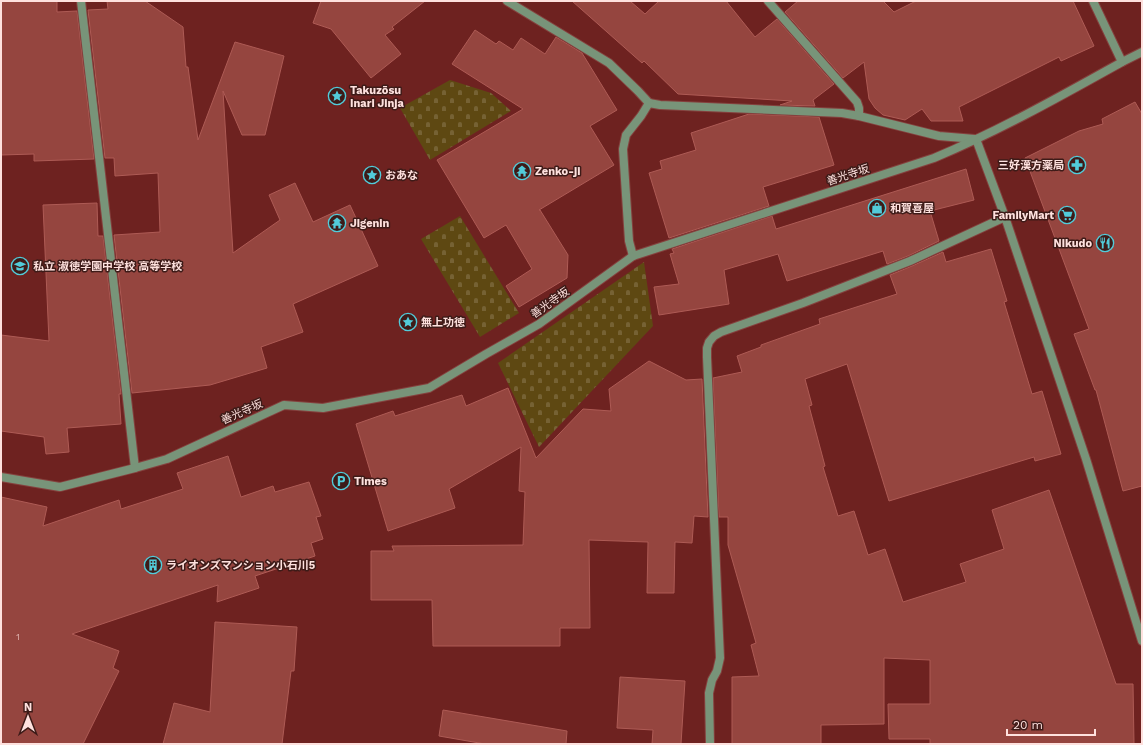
<svg xmlns="http://www.w3.org/2000/svg" width="1143" height="745" font-family="'Work Sans','Noto Sans JP',sans-serif">
  <style>
    .cemetery { fill: url(#cemetery-stones) }
    .building { fill: #95453f; stroke: #ae5b55 }
    .lines { fill: none; stroke-linecap: round; stroke-linejoin: round }
    .street-casing { stroke: #85413e; stroke-width: 10 }
    .street { stroke: #789479; stroke-width: 8 }
    .labels { text-anchor: middle; dominant-baseline: central; stroke-width: 3; stroke-linejoin: round; paint-order: stroke }
    .number-label { font-size: 9px; fill: #e4bab6 }
    .poi-label { font-size: 11px; font-weight: bold; fill: #fee1de; stroke: #3d1b18; text-anchor: start }
    .street-label { font-size: 11px; fill: #fee1de; stroke: #3d1b18 }
  </style>
  <defs>
    <pattern id="cemetery-stones" width="16" height="16" patternUnits="userSpaceOnUse"><rect width="16" height="16" fill="#5e4812"/><path d="M2 7V4a2 2 0 0 1 4 0v3zM10 15v-3a2 2 0 0 1 4 0v3z" fill="#766234"/></pattern>
  </defs>
  <rect width="100%" height="100%" fill="#6e2220"/>
  <g class="cemetery">
    <path d="M450,80l41,13 20,18 -81,49 -30,-52z"/>
    <path d="M460,216l59,97 -39,24 -59,-98z"/>
    <path d="M644,262l9,64 -114,121 -41,-84z"/>
  </g>
  <g class="building">
    <path d="M1,1h56v11l20,-1 17,148 -60,2v-7l-33,1z"/>
    <path d="M107,1h38l38,26 3,40h2l10,73 37,-98 49,14 -19,79h-23l-19,-44 10,162 47,-33 -11,-25 26,-12 18,39 37,-17 28,61 -85,38 10,28 -42,15 6,21 -57,17 -78,8 -18,-158 46,-3 -2,-59 -43,3 -1,-18h-9l-17,-148 20,-1z"/>
    <path d="M321,1h104l-33,26 2,2 -9,6 16,19 -30,24 -40,-49 -18,-6z"/>
    <path d="M572,1h58l15,13 14,-13h67l29,36 22,-18 57,65 -21,16 2,6 -35,-1 12,-4 -114,-7 -34,-33 -2,2z"/>
    <path d="M798,1h85l11,11 22,-11h157l21,45 -33,15 -2,-4 -100,50 4,14h-32l-9,-12 -17,11 -22,-5 -8,-7 -6,-9 -5,-37 -21,16 -58,-66z"/>
    <path d="M475,30l21,14 3,-3 14,9 8,-12 24,16 11,-17 26,16 35,57 -27,16 24,39 -75,45h1l28,45 -1,23 -48,29 -13,-21 26,-17 -26,-44 -22,13 -47,-78 86,-51 -71,-45z"/>
    <path d="M1135,102l7,12v372l-19,5 -27,-101h-1l-21,-56 15,-5 -64,-171 54,-27 24,-7 -1,-5z"/>
    <path d="M749,114l70,3 15,48 -71,22 6,19 -100,32 -20,-65 13,-4 -2,-8 36,-11 -5,-17z"/>
    <path d="M966,169l8,31 -44,11 9,30 -31,15 -21,8 -4,-13 -96,30 -9,-27 -54,16 5,34 -70,11 -5,-28 25,-3 -9,-30 4,-1 -2,-4 100,-33 4,13z"/>
    <path d="M97,203l1,33h5l18,158h-2l2,30 -54,4 2,24 -23,2 -2,-17 -43,-6v-96l48,6 -6,-136z"/>
    <path d="M991,249l16,52 -3,1 28,92 10,-3 19,63 -26,7 -1,-4 -145,44 -42,-137 -42,15 7,26 -3,1 16,60 -2,1 15,49 16,-5 14,44 17,-6 18,53 63,-20 -6,-18 44,-15 -12,-39 57,-20 67,194h17l1,60h-204v-5h-41l-1,-35h42v-44l-46,-2v66l-63,1v19h-89v-67l27,-1 -8,-31 5,-2 -28,-98v-28h-9l-6,-139 29,-6 -5,-16 24,-9v-2l59,-21 -1,-5 78,-25 -7,-19 22,-9 31,-14 3,10z"/>
    <path d="M649,361l37,19 16,-1 6,138 -14,-1 -2,27 -17,-1 -1,51h-27l1,-51 -59,-2 1,88h-30v18h-127l-1,-46h-61v-49h23l-2,-5 131,-1 2,-53 -6,-1 2,-44 -72,42 6,19 -67,23 -32,-107 37,-13 2,5 67,-21 4,11 42,-18 28,70 47,-49 28,2 -2,-22z"/>
    <path d="M228,456l13,41 32,-11 2,6 34,-10 12,34 -5,1 7,22 -12,4 4,13 -60,20 4,12 -42,14 1,-17 -146,49 47,17 -6,17 6,3 -36,73h-82v-247l46,10 -4,19 76,-26 2,9 62,-20 -6,-16z"/>
    <path d="M215,622l82,5 -3,44h-3l-9,73h-119l11,-41 36,9z"/>
    <path d="M620,677l65,4 -4,63h-29l1,-14 -36,-2z"/>
    <path d="M443,710l124,21 -1,13h-81l-46,-8z"/>
  </g>
  <g class="lines">
    <defs>
      <g id="street">
        <path d="M81,1l54,467"/>
        <path d="M507,1l102,62 29,28 11,12"/>
        <path d="M768,1l89,101 2,6v8"/>
        <path d="M1093,1l29,61"/>
        <path d="M649,103l11,2 182,8 17,3 80,20 36,3"/>
        <path d="M976,139l29,78 81,242 56,182"/>
        <path d="M633,256l-4,-15 -6,-92 3,-14 15,-19 8,-13"/>
        <path d="M1,477l59,10 75,-19 32,-9 117,-54 39,3 106,-20 57,-34 53,-30 94,-68 301,-98c65,-27 127,-62 188,-96l20,-10"/>
        <path d="M710,744l-1,-51 3,-13 5,-9 3,-13 -13,-301v-9l2,-6 5,-6 7,-4 82,-29 107,-42 95,-44"/>
      </g>
    </defs>
    <use href="#street" class="street-casing"/>
    <use href="#street" class="street"/>
  </g>
  <defs>
    <symbol id="sight-ring" viewBox="-11 -11 22 22"><circle r="9.5" fill="#3d1b18" stroke="#52cbd9" stroke-width="1.5"/><path d="M0-6L1.8-2.2L6-1.7L2.9 1.2L3.7 5.4L0 3.3L-3.7 5.4L-2.9 1.2L-6-1.7L-1.8-2.2Z" fill="#52cbd9"/></symbol>
    <symbol id="pharmacy-ring" viewBox="-11 -11 22 22"><circle r="9.5" fill="#3d1b18" stroke="#52cbd9" stroke-width="1.5"/><path d="M-2-6h4v4h4v4h-4v4h-4v-4h-4v-4h4Z" fill="#52cbd9"/></symbol>
    <symbol id="temple-ring" viewBox="-11 -11 22 22"><circle r="9.5" fill="#3d1b18" stroke="#52cbd9" stroke-width="1.5"/><path d="M0-6L5-2H3V0L6.5 2.5H4V6H1.5V3h-3V6H-4V2.5H-6.5L-3 0V-2H-5Z" fill="#52cbd9"/></symbol>
    <symbol id="shop-ring" viewBox="-11 -11 22 22"><circle r="9.5" fill="#3d1b18" stroke="#52cbd9" stroke-width="1.5"/><path d="M-5-2.5h2.3a2.7 3.5 0 0 1 5.4 0H5L5.5 6h-11ZM-1.5-2.5h3a1.5 2.3 0 0 0-3 0Z" fill="#52cbd9"/></symbol>
    <symbol id="supermarket-ring" viewBox="-11 -11 22 22"><circle r="9.5" fill="#3d1b18" stroke="#52cbd9" stroke-width="1.5"/><path d="M-6-5.5h2.5l.6 2H6L4.5 2H-2.5L-4.4-4H-6ZM-1.5 3.2a1.3 1.3 0 1 0 .1 0ZM3 3.2a1.3 1.3 0 1 0 .1 0Z" fill="#52cbd9"/></symbol>
    <symbol id="restaurant-ring" viewBox="-11 -11 22 22"><circle r="9.5" fill="#3d1b18" stroke="#52cbd9" stroke-width="1.5"/><path d="M-5-6h1v4h1v-4h1v4h1v-4h1v5L-1.5 .5V6h-2V.5L-5-1ZM5-6V6H3V1.5H1.5Q1.5-4 5-6Z" fill="#52cbd9"/></symbol>
    <symbol id="school-ring" viewBox="-11 -11 22 22"><circle r="9.5" fill="#3d1b18" stroke="#52cbd9" stroke-width="1.5"/><path d="M0-5L7-2L0 1L-7-2ZM-4 1L0 2.5L4 1V4Q0 6-4 4Z" fill="#52cbd9"/></symbol>
    <symbol id="parking-ring" viewBox="-11 -11 22 22"><circle r="9.5" fill="#3d1b18" stroke="#52cbd9" stroke-width="1.5"/><path d="M-3.5-5.5H1a3.5 3.5 0 0 1 0 7H-1V5.5H-3.5ZM-1-3.4V-.6H.8a1.4 1.4 0 0 0 0-2.8Z" fill="#52cbd9"/></symbol>
    <symbol id="building-ring" viewBox="-11 -11 22 22"><circle r="9.5" fill="#3d1b18" stroke="#52cbd9" stroke-width="1.5"/><path d="M-4-6H4V6H1V3H-1V6H-4ZM-2.5-4.3h1.7v1.8h-1.7ZM.8-4.3h1.7v1.8H.8ZM-2.5-1h1.7V.8h-1.7ZM.8-1h1.7V.8H.8Z" fill="#52cbd9"/></symbol>
  </defs>
  <g fill-rule="evenodd">
    <use href="#sight-ring" x="327" y="86" width="20" height="20"/>
    <use href="#pharmacy-ring" x="1067" y="155" width="20" height="20"/>
    <use href="#temple-ring" x="512" y="161" width="20" height="20"/>
    <use href="#sight-ring" x="362" y="165" width="20" height="20"/>
    <use href="#shop-ring" x="867" y="198" width="20" height="20"/>
    <use href="#supermarket-ring" x="1057" y="205" width="20" height="20"/>
    <use href="#temple-ring" x="327" y="213" width="20" height="20"/>
    <use href="#restaurant-ring" x="1095" y="233" width="20" height="20"/>
    <use href="#school-ring" x="10" y="256" width="20" height="20"/>
    <use href="#sight-ring" x="398" y="312" width="20" height="20"/>
    <use href="#parking-ring" x="331" y="471" width="20" height="20"/>
    <use href="#building-ring" x="143" y="555" width="20" height="20"/>
  </g>
  <g class="labels">
    <g class="number-label">
      <text x="18" y="637">1</text>
    </g>
    <g class="poi-label">
      <text x="350" y="90">Takuzōsu<tspan x="350" dy="13">Inari Jinja</tspan></text>
      <text x="1064" y="165" text-anchor="end">三好漢方薬局</text>
      <text x="535" y="171">Zenko-ji</text>
      <text x="385" y="175">おあな</text>
      <text x="890" y="208">和賀喜屋</text>
      <text x="1054" y="215" text-anchor="end">FamilyMart</text>
      <text x="350" y="223">Jigenin</text>
      <text x="1092" y="243" text-anchor="end">Nikudo</text>
      <text x="33" y="266">私立 淑徳学園中学校 高等学校</text>
      <text x="421" y="322">無上功徳</text>
      <text x="354" y="481">Times</text>
      <text x="166" y="565">ライオンズマンション小石川5</text>
    </g>
    <g class="street-label">
      <text transform="translate(848 175) rotate(-18)">善光寺坂</text>
      <text transform="translate(550 303) rotate(-35)">善光寺坂</text>
      <text transform="translate(242 412) rotate(-24)">善光寺坂</text>
    </g>
  </g>
  <rect width="1143" height="745" fill="none" stroke="#fee1de" stroke-width="4"/>
  <g transform="translate(28 717)" stroke="#3d1b18" stroke-width="3" paint-order="stroke">
  <path d="M0-3L7 15L0 10L-7 15Z" fill="#fee1de"/>
  <text y="-6" font-size="11" font-weight="bold" text-anchor="middle" fill="#fee1de">N</text>
  </g>
  <path d="M1007 729v6h88v-6" fill="none" stroke="#fee1de" stroke-width="2"/>
  <text x="1013" y="729" font-size="12" fill="#fee1de" stroke="#3d1b18" stroke-width="3" paint-order="stroke">20 m</text>
</svg>
